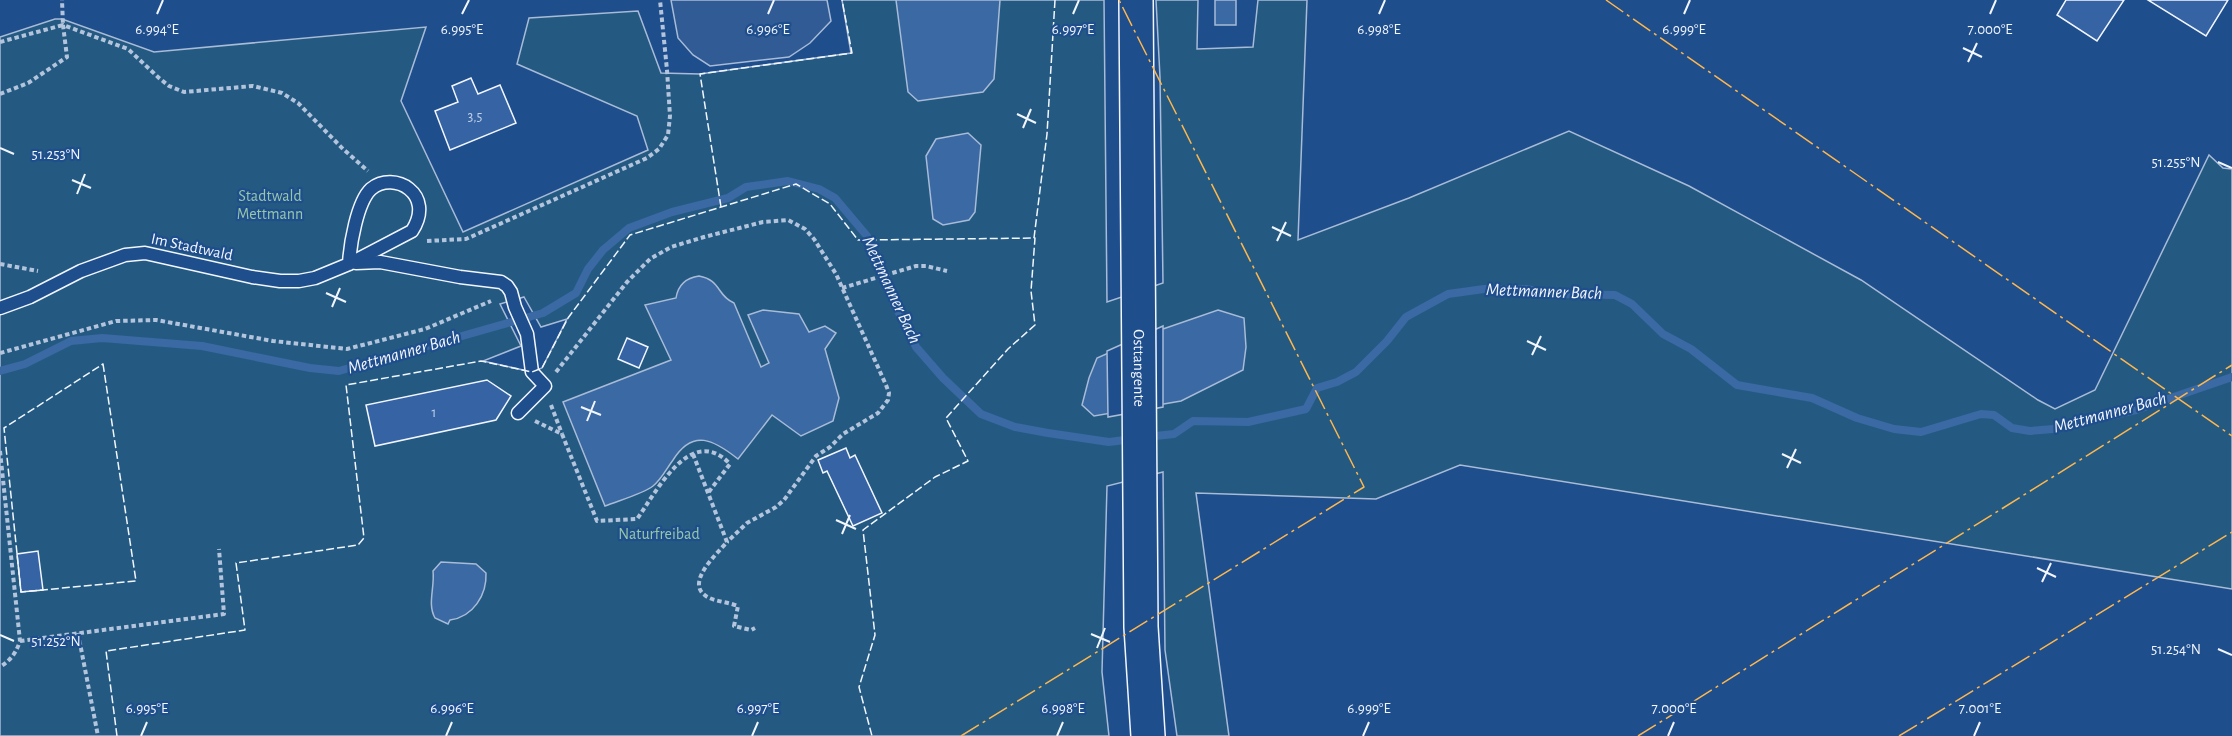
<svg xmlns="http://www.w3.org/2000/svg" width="2232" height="736" font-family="'Alegreya Sans',sans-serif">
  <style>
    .green { fill: #245a82; stroke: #a8bbd7; stroke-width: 1.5; fill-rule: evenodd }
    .parking { fill: #305b95; stroke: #a8bbd7; stroke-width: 1.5 }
    .water { fill: #3b69a3; stroke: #a8bbd7; stroke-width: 1.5 }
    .pier { fill: #1f4e8c; stroke: #a8bbd7; stroke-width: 1.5 }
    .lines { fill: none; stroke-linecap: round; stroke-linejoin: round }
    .stream { stroke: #3b69a3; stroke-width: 8 }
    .building { fill: #3563a3; stroke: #f2f6ff; stroke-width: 1.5 }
    .service-casing { stroke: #f2f6ff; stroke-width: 15 }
    .secondary-casing { stroke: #f2f6ff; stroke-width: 36 }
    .path { stroke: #b3c4dc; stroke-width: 4; stroke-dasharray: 4.5 3; stroke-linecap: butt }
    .service { stroke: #1f4e8c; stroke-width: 12 }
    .secondary { stroke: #1f4e8c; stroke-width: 33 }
    .fence { stroke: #f2f6ff; stroke-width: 1.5; stroke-dasharray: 8 3; stroke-linecap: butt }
    .power { stroke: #ffb74d; stroke-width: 1.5; stroke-dasharray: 21 4.5 3 4.5; stroke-linecap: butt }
    .ticks { fill: none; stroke: #f2f6ff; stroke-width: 2 }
    .labels { text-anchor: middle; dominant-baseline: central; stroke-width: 4.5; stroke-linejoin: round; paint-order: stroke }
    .number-label { font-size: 14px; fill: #c3d1e8 }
    .park-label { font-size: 16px; fill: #97c8a6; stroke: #1f4e8c }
    .street-label { font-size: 16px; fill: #f2f6ff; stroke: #1f4e8c }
    .water-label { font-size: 18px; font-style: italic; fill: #f2f6ff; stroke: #1f4e8c }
    .ticks-label { font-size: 15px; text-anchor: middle; fill: #f2f6ff; stroke: #1f4e8c; stroke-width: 4.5; stroke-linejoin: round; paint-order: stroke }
  </style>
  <rect width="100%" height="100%" fill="#1f4e8c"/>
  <path class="green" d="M842,0h262l3,302 56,-19 -3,-206 -4,-77h42l-1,49 56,-2 5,-47h49l-9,240 111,-42 160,-67 120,55 172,94 177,120 17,9 40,-19 114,-235 14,13 9,1v420l-772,-124 -84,34 -180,-6 33,243h-52l-12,-86 -2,-178 -56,14 -5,186 7,64h-1109v-699l55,-18h7l92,33 272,-25 -25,74 62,131 185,-82 -11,-34 -120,-52 12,-46 109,-7 23,62 39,1 151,-21zM524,297l17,30 26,-8 -25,49 -10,4 -49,-11 38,-15 -21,-42z"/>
  <path class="parking" d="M671,0h156l4,21 -21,22 -21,14 -79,9 -17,-11 -15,-17z"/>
  <g class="water">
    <path d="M896,0h104l-6,79 -11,13 -65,9 -10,-9z"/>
    <rect x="1215" y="0" width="21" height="25"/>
    <path d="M968,133l13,12 -6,67 -6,8 -26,5 -10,-6 -7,-63 10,-17z"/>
    <path d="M699,276c22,4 18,20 35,27l27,64 8,-4 -21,-48 15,-5 36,4 10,18 16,-6 11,7 -11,16 14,49 -6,23 -32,15 -29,-21 -34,44c-24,-19 -45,-31 -65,1 -6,8 -12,20 -20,26 -10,8 -36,15 -48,20l-42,-104 108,-42 -26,-55 31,-7c2,-13 9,-20 23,-22z"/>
    <path d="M1218,310l26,8 2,29 -3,23 -62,31 -87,15 -12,-11 7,-27 8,-20 66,-29z"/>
    <path d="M441,562l35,2 10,9c1,22 -13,44 -36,47l-2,4 -13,-6c-8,-14 0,-31 -2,-47z"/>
  </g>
  <path class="pier" d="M1163,326v81l-55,10 -1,-66z"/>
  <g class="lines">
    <g class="stream">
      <path d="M0,371l25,-7 46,-23 31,-3 100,8 108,22 29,3 204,-58 33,-20 12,-24 15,-19 26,-22 43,-16 56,-14 18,-11 42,-6 31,8 16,9 32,38 22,57 27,54 27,31 38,36 34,13 33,6 61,9 24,-3"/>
      <path d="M1146,437l28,-3 19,-13 55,1 58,-13 11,-21 20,-6 19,-10 31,-31 19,-24 42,-23 36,-5h42l29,5 60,1 17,9 31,30 28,15 46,36 75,13 45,20 37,11 27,3 60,-18 13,1 18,13 18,3 23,-2 83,-19 96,-33"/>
    </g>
  </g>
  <g class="building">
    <path d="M2066,0h58l-27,41 -40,-26z"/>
    <path d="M2148,0h80l-22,36z"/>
    <path d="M471,78l7,16 22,-9 16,38 -66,27 -15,-39 23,-9 -6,-16z"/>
    <path d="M627,338l21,9 -9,21 -21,-9z"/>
    <path d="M487,380l24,16 -15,24 -121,26 -9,-41z"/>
    <path d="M846,448l4,10 5,-3 27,58 -29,13 -26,-55 -4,2 -5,-13z"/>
    <path d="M38,551l5,39 -22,2 -4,-38z"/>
  </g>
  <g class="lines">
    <defs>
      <g id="service">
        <path d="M356,263l24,-1 80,15 41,5 6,4 4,6 4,15 12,27 5,38 13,14 -27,27"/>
        <path d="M0,308l30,-11 51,-26 44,-16 20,-2 107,24 28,4h19l16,-3 34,-14 63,-33c24,-37 -18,-61 -41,-42 -14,13 -21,56 -22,75"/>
      </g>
      <g id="secondary">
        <path id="s1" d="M1136,0l5,627 7,109"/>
      </g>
    </defs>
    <use href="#service" class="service-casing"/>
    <use href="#secondary" class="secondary-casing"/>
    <g class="path">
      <path d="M0,42l63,-17 -1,-25"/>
      <path d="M0,94l28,-11 39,-26 -4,-32 65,24 31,29 10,8 15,6 69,-6 29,7 16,10 45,46 25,22"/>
      <path d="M427,241l39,-2 181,-81 12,-9 9,-14 2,-19 -3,-46 -7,-70"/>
      <path d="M0,264l38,7"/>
      <path d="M842,288l74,-22h10l21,5"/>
      <path d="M0,353l116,-32 40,-1 117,21 74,8 78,-20 66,-28"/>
      <path d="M556,372l71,-90 23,-23 21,-12 33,-10 59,-15 25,-2 17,9 9,10 22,35 50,111 3,8 -1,7 -10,13 -35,21 -13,13 -14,9 -32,44 -8,7 -29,16 -20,19"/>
      <path d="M551,405l11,29"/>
      <path d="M535,421l27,13 35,87 40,-2c20,-28 54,-96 93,-55l-22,29"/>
      <path d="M0,451l20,190c-4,12 -9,19 -20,26"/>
      <path d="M693,454l34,88c-12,14 -49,47 -12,58 7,2 15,3 23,6l-4,20 17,4 4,-2"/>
      <path d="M78,633l20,103"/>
      <path d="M20,641l204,-27 -5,-65"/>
    </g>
    <use href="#service" class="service"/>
    <use href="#secondary" class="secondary"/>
    <g class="fence">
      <path d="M721,207l-21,-133 152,-21 -10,-53"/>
      <path d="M1034,238l13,-104 8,-134"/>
      <path d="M103,364l33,217 -115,11 -17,-164z"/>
      <path d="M117,736l-11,-85 139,-21 -9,-67 122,-18 6,-7 -18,-153 135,-24 51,11 10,-4 26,-50 62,-83 166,-51 34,20 28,36 177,-2 -4,53 4,34 -27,24 -62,69 22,43 -33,16 -72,53 12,105 -16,52 13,49"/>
    </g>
    <g class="power">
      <path d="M1606,0l626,436"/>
      <path d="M961,736l403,-249 -245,-487"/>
      <path d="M1638,736l594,-371"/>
      <path d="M1899,736l333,-204"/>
    </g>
  </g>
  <path class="ticks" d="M157,14l6,-14M462,14l7,-14M768,14l6,-14M1073,14l6,-14M1379,14l6,-14M1684,14l6,-14M1990,14l6,-14M1963,48l19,9M1968,62l9,-19M1017,114l19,9M1023,128l8,-19M0,148l14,6M2218,162l14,6M72,180l19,8M77,194l8,-20M1272,227l19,9M1277,241l9,-19M326,293l20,9M332,307l8,-19M1527,341l19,9M1532,355l9,-19M581,407l20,8M587,421l8,-20M1782,454l19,9M1787,468l9,-19M836,520l20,9M842,534l8,-19M2037,568l19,9M2042,582l9,-19M1091,634l19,8M0,635l14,6M1097,648l8,-20M2218,649l14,6M141,736l6,-14M446,736l6,-14M752,736l6,-14M1057,736l6,-14M1363,736l6,-14M1668,736l6,-14M1974,736l6,-14"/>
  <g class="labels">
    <g class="number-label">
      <text x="475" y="117">3,5</text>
      <text x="434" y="413">1</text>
    </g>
    <g class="park-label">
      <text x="270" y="196">Stadtwald<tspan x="270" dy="18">Mettmann</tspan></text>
      <text x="659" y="534">Naturfreibad</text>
    </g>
    <g class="street-label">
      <text transform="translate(192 247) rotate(12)">Im Stadtwald</text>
      <text stroke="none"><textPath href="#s1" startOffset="368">Osttangente</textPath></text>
    </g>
    <g class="water-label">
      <text transform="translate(891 290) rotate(65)">Mettmanner Bach</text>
      <text transform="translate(1544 292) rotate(2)">Mettmanner Bach</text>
      <text transform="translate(404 353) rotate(-16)">Mettmanner Bach</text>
      <text transform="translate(2110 413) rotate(-15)">Mettmanner Bach</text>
    </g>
  </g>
  <g class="ticks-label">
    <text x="462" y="34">6.995°E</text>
    <text x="768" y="34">6.996°E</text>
    <text x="1073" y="34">6.997°E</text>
    <text x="1379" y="34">6.998°E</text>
    <text x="1684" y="34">6.999°E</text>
    <text x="157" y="34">6.994°E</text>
    <text x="1990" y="34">7.000°E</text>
    <text x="56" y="159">51.253°N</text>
    <text x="2176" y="167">51.255°N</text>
    <text x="56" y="646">51.252°N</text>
    <text x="2176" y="654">51.254°N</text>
    <text x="147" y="713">6.995°E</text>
    <text x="452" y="713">6.996°E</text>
    <text x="758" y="713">6.997°E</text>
    <text x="1063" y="713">6.998°E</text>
    <text x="1369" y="713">6.999°E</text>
    <text x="1674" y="713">7.000°E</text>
    <text x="1980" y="713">7.001°E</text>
  </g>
</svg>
